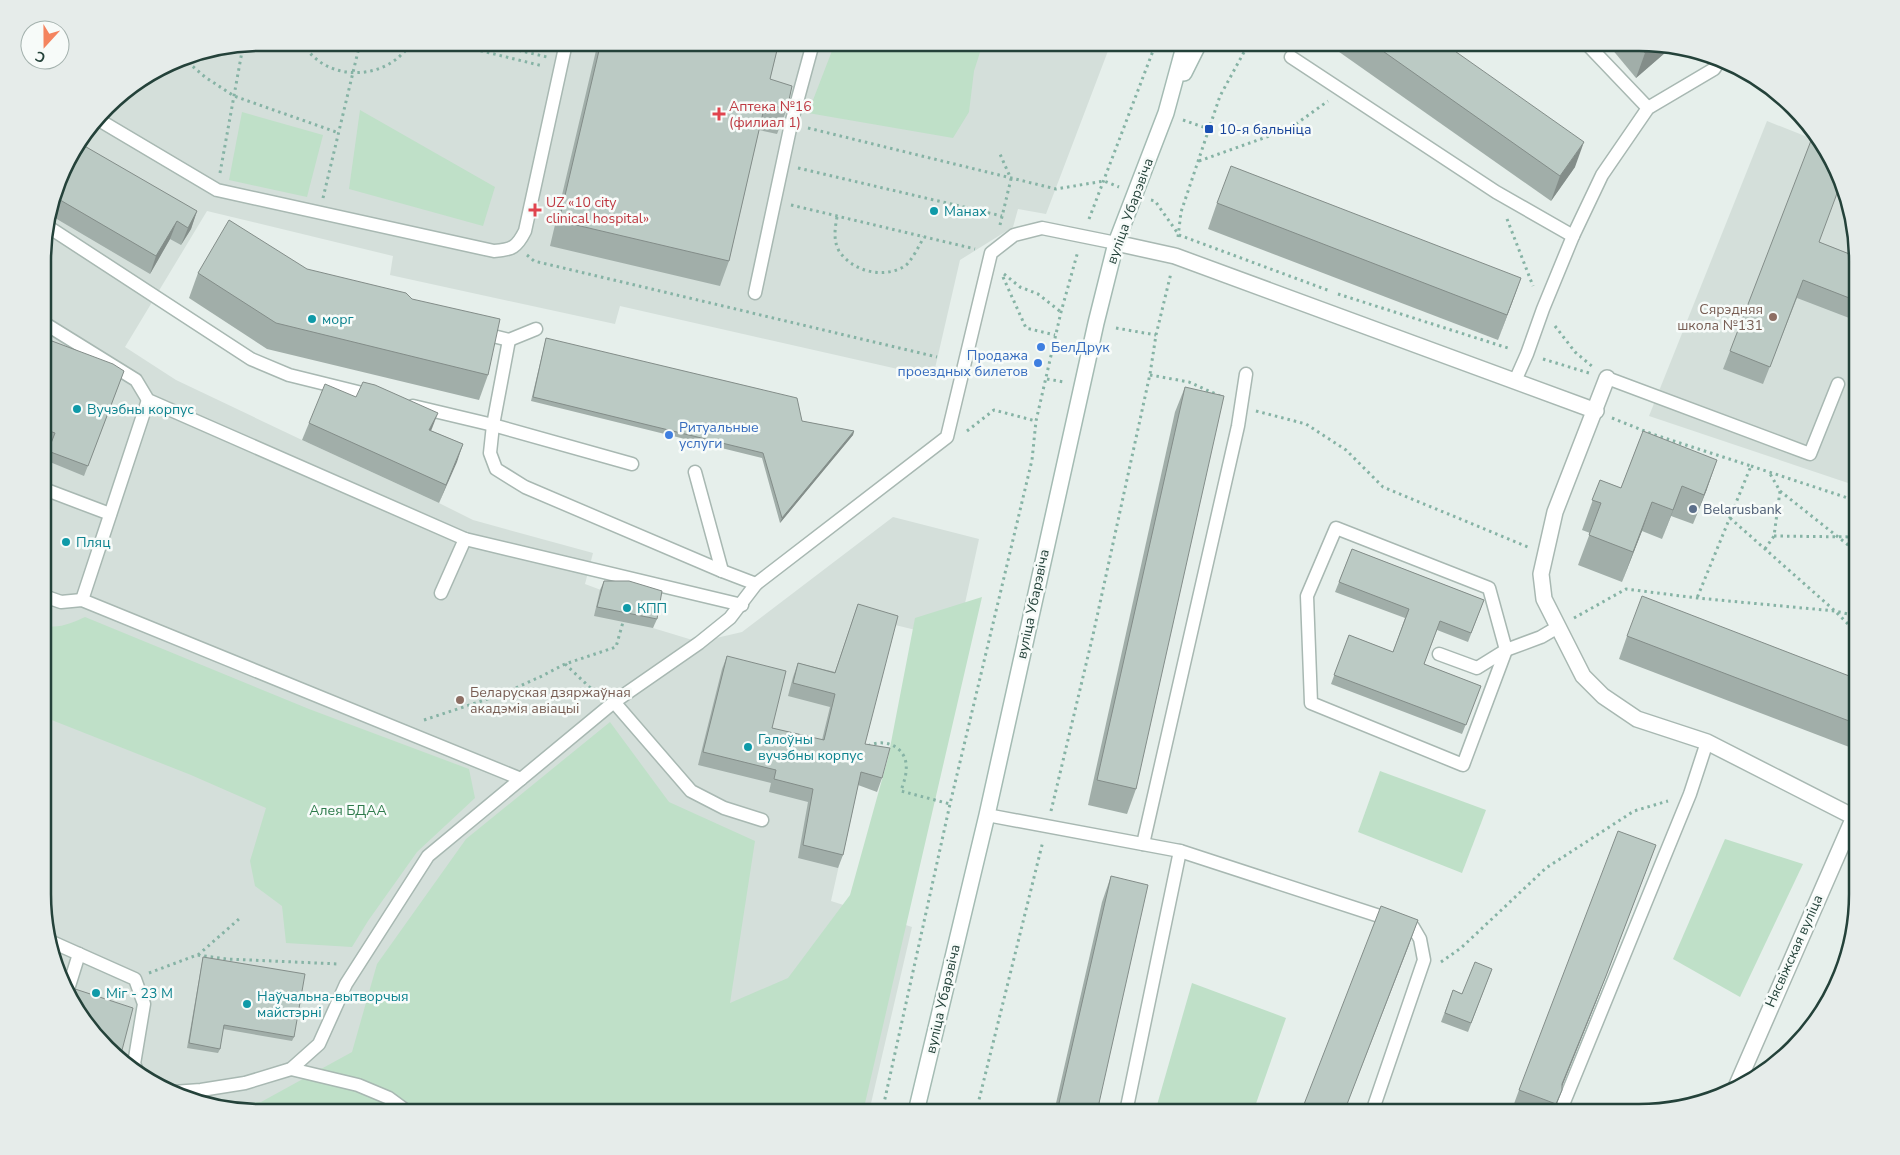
<svg xmlns="http://www.w3.org/2000/svg" width="1900" height="1155" font-family="'Nunito Sans',sans-serif">
  <style>
    .built { fill: #d4dfda }
    .green { fill: #bfe0c8 }
    .lines { fill: none; stroke-linecap: round; stroke-linejoin: round }
    .lane-casing { stroke: #a8b8b2; stroke-width: 15 }
    .street-casing { stroke: #a8b8b2; stroke-width: 18 }
    .secondary-casing { stroke: #a4bbb3; stroke-width: 18 }
    .path { stroke: #86b3a5; stroke-width: 3; stroke-dasharray: 2.5 4; stroke-linecap: butt }
    .lane { stroke: #fff; stroke-width: 12 }
    .street { stroke: #fff; stroke-width: 15 }
    .secondary { stroke: #fff; stroke-width: 15 }
    .wall { fill: #a1aea9 }
    .shaded-wall { fill: #838d89 }
    .building { fill: #bbcac4; stroke: #838d89 }
    .health-dot { fill: #e0444e; stroke: #f7fbf9; stroke-width: 2 }
    .transit-dot { fill: #1a4fb4; stroke: #f7fbf9; stroke-width: 2 }
    .culture-dot { fill: #0f9aa8; stroke: #f7fbf9; stroke-width: 2 }
    .education-dot { fill: #8d6e63; stroke: #f7fbf9; stroke-width: 2 }
    .shop-dot { fill: #3f7fe0; stroke: #f7fbf9; stroke-width: 2 }
    .service-dot { fill: #5c6f8a; stroke: #f7fbf9; stroke-width: 2 }
    .labels { text-anchor: middle; dominant-baseline: central; stroke-width: 5; stroke-linejoin: round; paint-order: stroke }
    .health-label { font-size: 14px; fill: #be3a42; stroke: #f7fbf9; text-anchor: start }
    .transit-label { font-size: 14px; fill: #164399; stroke: #f7fbf9; text-anchor: start }
    .culture-label { font-size: 14px; fill: #0d838f; stroke: #f7fbf9; text-anchor: start }
    .street-label { font-size: 14px; fill: #24423a; stroke: #f7fbf9 }
    .education-label { font-size: 14px; fill: #785e54; stroke: #f7fbf9; text-anchor: end }
    .shop-label { font-size: 14px; fill: #366cbe; stroke: #f7fbf9; text-anchor: start }
    .service-label { font-size: 14px; fill: #4e5e75; stroke: #f7fbf9; text-anchor: start }
    .park-label { font-size: 14px; fill: #2d7a4b; stroke: #f7fbf9 }
    .rim { fill: none; stroke: #24423a; stroke-width: 2.5 }
  </style>
  <rect width="100%" height="100%" fill="#e6efeb"/>
  <g class="built">
    <path d="M262,43h849l-65,171 -28,-5 -5,18 -53,33 -27,117 -313,-71 -5,18 -225,-49 3,-19 -186,-45 -82,136 51,33 126,60 137,63 34,17 120,33 -8,31 16,6 58,10 -6,28 46,14 43,-10 151,-115 86,22 -22,101 -66,-16 -35,150 1,11 -26,116 81,26 -43,185h-608l-56,-7 -53,-22 -73,-68 -35,-93v-689l21,-68 52,-68 61,-38z"/>
    <path d="M1767,121l53,21 8,10 29,95v239l-208,-70z"/>
  </g>
  <g class="green">
    <path d="M835,43h148l-9,28 -5,41 -16,26 -145,-25z"/>
    <path d="M360,110l135,77 -12,39 -134,-37z"/>
    <path d="M242,112l81,23 -16,62 -78,-17z"/>
    <path d="M982,597l-119,515h-602l-48,-6 48,-4 91,-50 25,-88 89,-125 144,-117 59,80 86,39 -25,162 58,-25 62,-83 38,-137 27,-140z"/>
    <path d="M85,617l224,92 160,60 6,29 -58,54 -49,69 -16,26 -66,-4 -4,-37 -27,-20 -5,-25 16,-53 -75,-33 -147,-58v-92c13,5 30,-3 41,-8z"/>
    <path d="M1380,771l106,39 -24,63 -104,-41z"/>
    <path d="M1725,839l78,25 -63,133 -67,-38z"/>
    <path d="M1192,983l94,35 -33,94h-98z"/>
  </g>
  <g class="lines">
    <defs>
      <g id="lane">
        <path d="M1586,43l62,65"/>
        <path d="M1291,57l205,135 77,44"/>
        <path d="M99,120l118,70 277,61c18,-1 23,-4 31,-20l41,-188"/>
        <path d="M47,226l204,133 38,16 85,21"/>
        <path d="M755,293l36,-169 22,-81"/>
        <path d="M44,323l92,57 12,20 317,139 277,66"/>
        <path d="M481,333l28,7 27,-11"/>
        <path d="M509,340l-16,85 -3,28 6,16 29,18 197,84 34,13"/>
        <path d="M1607,378l203,76 28,-70"/>
        <path d="M1515,381l12,-27 16,-45 30,-73 29,-61 46,-67 66,-39 6,-9"/>
        <path d="M413,406l80,19 139,39"/>
        <path d="M695,472l27,99"/>
        <path d="M44,489l66,25"/>
        <path d="M1336,528l153,60 17,62 -43,115 -152,-62 -4,-107z"/>
        <path d="M441,593l24,-54"/>
        <path d="M44,596l17,6 21,-2 439,179"/>
        <path d="M82,600l66,-200"/>
        <path d="M1439,654l38,14 29,-18 35,-13 17,-10"/>
        <path d="M614,702l77,89 33,17 38,12"/>
        <path d="M987,815l193,36 233,76 7,12 4,21 -52,152"/>
        <path d="M1143,844l95,-418 8,-52"/>
        <path d="M52,942l83,37 9,25 -10,60 2,4"/>
        <path d="M69,986l10,-32"/>
        <path d="M291,1069l67,16 31,13 19,14"/>
        <path d="M173,1092l28,-2 44,-7 46,-14 28,-25 27,-60 82,-128 186,-154 85,-59 31,-25 26,-34 191,-147 44,-184 23,-18 28,-7 74,15"/>
        <path d="M1126,1112l54,-261"/>
        <path d="M1560,1112l130,-318 17,-52"/>
      </g>
      <g id="street">
        <path d="M1116,243l59,13 421,155"/>
        <path d="M1607,378l-52,134 -14,62 3,25 39,77 20,20 34,23 70,23 147,75 -118,270"/>
      </g>
      <g id="secondary">
        <path d="M1184,73l15,-30"/>
        <path d="M916,1112l71,-297 109,-492 20,-80 50,-130 19,-70"/>
      </g>
    </defs>
    <use href="#lane" class="lane-casing"/>
    <use href="#street" class="street-casing"/>
    <use href="#secondary" class="secondary-casing"/>
    <g class="path">
      <path d="M303,43c19,35 70,39 98,12 4,-4 8,-7 11,-12"/>
      <path d="M449,43l94,23"/>
      <path d="M487,43l60,14"/>
      <path d="M1270,43l8,5"/>
      <path d="M183,58l22,19 29,19 105,37"/>
      <path d="M1183,120l26,9"/>
      <path d="M808,128l248,61 48,-8 15,6"/>
      <path d="M1199,161l90,-32 39,-28"/>
      <path d="M798,168l204,48"/>
      <path d="M220,173l23,-127"/>
      <path d="M323,198l37,-155"/>
      <path d="M1151,200l4,1 24,34 151,56"/>
      <path d="M791,205l184,44"/>
      <path d="M837,217c-2,11 -4,23 2,34 14,21 45,28 66,15 6,-4 15,-22 19,-29"/>
      <path d="M1089,219l67,-176"/>
      <path d="M1507,219l26,67"/>
      <path d="M1000,225l11,-46 -11,-25"/>
      <path d="M1178,237l3,-25 39,-116 29,-53"/>
      <path d="M527,255l7,6 403,96"/>
      <path d="M1004,274l16,13 18,7 23,18"/>
      <path d="M1003,277l23,51 29,7"/>
      <path d="M1338,294l173,55"/>
      <path d="M1555,326l20,26 18,15"/>
      <path d="M1116,328l40,7"/>
      <path d="M1543,359l46,14"/>
      <path d="M1150,375l39,7 31,14"/>
      <path d="M1047,379l17,3"/>
      <path d="M1256,411l50,13 40,26 37,37 145,60"/>
      <path d="M1612,418l40,16 99,32 -54,132"/>
      <path d="M967,431l27,-21 42,11"/>
      <path d="M1751,466l106,35"/>
      <path d="M1780,491l77,61"/>
      <path d="M1730,518l105,93 22,22"/>
      <path d="M1774,536l83,1"/>
      <path d="M1765,549l9,-13 6,-45 -11,-19"/>
      <path d="M1574,618l52,-29 71,9 138,13 22,5"/>
      <path d="M565,664l33,31"/>
      <path d="M424,720l76,-25 42,-19 23,-12 51,-17 7,-25"/>
      <path d="M868,746c18,-9 41,2 38,25 0,6 -3,13 -5,20l49,13"/>
      <path d="M1051,811l42,-176 57,-261 6,-39 15,-62"/>
      <path d="M198,955l41,-36"/>
      <path d="M1441,962l20,-14 85,-80 88,-57 34,-10"/>
      <path d="M149,973l48,-18 30,4 112,5"/>
      <path d="M882,1112l68,-308 82,-344 4,-39 25,-109 17,-61"/>
      <path d="M976,1112l67,-271"/>
    </g>
    <use href="#lane" class="lane"/>
    <use href="#street" class="street"/>
    <use href="#secondary" class="secondary"/>
  </g>
  <g class="wall">
    <path d="M598,42h181l-9,37 17,30 -10,25 -18,-4 -30,131 -9,25 -170,-40z"/>
    <path d="M1325,42h117l133,125 -24,34z"/>
    <path d="M1606,42h33l29,4 -2,6 -30,26z"/>
    <path d="M65,165l132,46 -6,18 -10,16 -11,-6 -20,35 -100,-59z"/>
    <path d="M1217,203l304,75 -23,62 -290,-111z"/>
    <path d="M1819,242l38,15v64l-60,-23 -34,86 -40,-15 7,-18z"/>
    <path d="M307,269l181,106 -9,25 -212,-51 -78,-51 9,-25z"/>
    <path d="M44,338l80,33 -40,105 -39,-16 7,-18 -8,-3z"/>
    <path d="M546,338l256,83 52,10 -1,4 -73,88 -18,-65 -231,-57z"/>
    <path d="M1185,387l-49,402 -9,25 -39,-9 87,-393z"/>
    <path d="M309,423l123,8 31,13 -24,59 -137,-63z"/>
    <path d="M1643,431l64,58 -14,35 -22,-8 -9,23 -20,-8 -20,51 -44,-17 12,-32 -8,-3 18,-50 21,8z"/>
    <path d="M1352,549l132,51 -16,42 -31,-12 -13,34 57,22 -19,48 -131,-50 18,-49 44,17 12,-34 -70,-26z"/>
    <path d="M604,581l53,38 -4,9 -59,-12 6,-26z"/>
    <path d="M858,604l7,140 17,34 -5,14 -19,-7 -15,70 -5,13 -40,-10 10,-56 -39,-10 2,-9 -73,-18 24,-96 5,-13 45,72 50,12 8,-33 -42,-11 5,-19 5,-14 37,9z"/>
    <path d="M1627,636l230,43v71l-238,-91z"/>
    <path d="M1656,845l-60,157 -34,84v4l-8,22h-43l8,-22z"/>
    <path d="M1111,876l-14,236h-43l48,-210z"/>
    <path d="M203,957l91,80 -2,4 -69,-12 -3,20 -2,4 -31,-5 15,-86z"/>
    <path d="M1492,969l-24,63 -27,-10 12,-32 9,4z"/>
  </g>
  <g class="shaded-wall">
    <path d="M1655,45l13,1 -2,6 -30,26 9,-25z"/>
    <path d="M1584,142l-9,25 -24,34 9,-25z"/>
    <path d="M197,211l-6,18 -10,16 7,-17z"/>
    <path d="M177,221l-7,18 -20,35 6,-18z"/>
    <path d="M1521,278l-9,25 -14,37 9,-25z"/>
    <path d="M438,413l-7,18 -2,-1z"/>
    <path d="M854,431l-1,4 -73,88 2,-5z"/>
    <path d="M463,444l-6,18 -18,41 7,-18z"/>
    <path d="M1717,460l-10,29 -14,35 11,-29z"/>
    <path d="M1682,486l-11,30 -9,23z"/>
    <path d="M1652,502l-10,29 -20,51 11,-30z"/>
    <path d="M1656,845l-60,157 -41,102 7,-20z"/>
    <path d="M1418,920l-9,25 -65,167z"/>
  </g>
  <g class="building">
    <path d="M601,42h178l-9,37 22,7 -5,23 -22,-5 -36,157 -170,-40z"/>
    <path d="M1370,42h72l142,100 -24,34z"/>
    <path d="M1637,42h2l16,3 -10,8z"/>
    <path d="M1812,138l7,2 9,12 11,36 -20,54 38,15v44l-54,-21 -33,87 -40,-16z"/>
    <path d="M81,144l116,67 -9,17 -11,-7 -21,35 -101,-59 10,-32z"/>
    <path d="M1231,166l290,112 -14,37 -290,-112z"/>
    <path d="M229,220l78,49 99,24 6,6 88,20 -12,56 -212,-52 -78,-50z"/>
    <path d="M44,338l69,26 11,7 -36,95 -40,-15 7,-18 -11,-4z"/>
    <path d="M546,338l251,60 5,23 52,10 -72,87 -19,-65 -230,-56z"/>
    <path d="M363,382l12,3 63,28 -9,17 34,14 -17,41 -137,-62 16,-39 31,13z"/>
    <path d="M1185,387l39,9 -88,393 -39,-9z"/>
    <path d="M1643,431l74,29 -13,35 -22,-9 -9,24 -21,-8 -19,50 -44,-17 12,-32 -9,-3 8,-20 21,8z"/>
    <path d="M1352,549l132,51 -13,33 -31,-12 -16,43 57,22 -15,39 -132,-50 15,-40 44,17 16,-43 -70,-27z"/>
    <path d="M604,581h25l33,10 -5,28 -60,-12z"/>
    <path d="M1642,596l215,83v45l-230,-88z"/>
    <path d="M858,604l40,12 -33,128 25,4 -8,30 -21,-6 -18,83 -40,-10 10,-56 -39,-10 2,-9 -73,-18 24,-96 59,15 -14,57 52,12 11,-46 -42,-11 5,-20 37,10z"/>
    <path d="M1618,831l38,14 -50,131 -44,108v6l-6,14 -37,-14z"/>
    <path d="M1111,876l37,9 -51,227h-40z"/>
    <path d="M1381,906l37,14 -74,192h-43z"/>
    <path d="M203,957l102,17 -11,63 -70,-12 -4,24 -31,-6z"/>
    <path d="M1475,962l17,7 -21,54 -26,-10 8,-23 9,4z"/>
    <path d="M69,987l64,21 -12,46 -42,-39z"/>
    <path d="M1817,1011l3,2 -9,12z"/>
  </g>
  <g class="health-dot">
    <path d="M716.5 106.5h5v5h5v5h-5v5h-5v-5h-5v-5h5z"/>
    <path d="M532.5 202.5h5v5h5v5h-5v5h-5v-5h-5v-5h5z"/>
  </g>
  <rect class="transit-dot" x="1204" y="124" width="10" height="10" rx="2.5"/>
  <g class="culture-dot">
    <circle cx="934" cy="211" r="5"/>
    <circle cx="312" cy="319" r="5"/>
    <circle cx="77" cy="409" r="5"/>
    <circle cx="66" cy="542" r="5"/>
    <circle cx="627" cy="608" r="5"/>
    <circle cx="748" cy="747" r="5"/>
    <circle cx="96" cy="993" r="5"/>
    <circle cx="247" cy="1004" r="5"/>
  </g>
  <g class="education-dot">
    <circle cx="1773" cy="317" r="5"/>
    <circle cx="460" cy="700" r="5"/>
  </g>
  <g class="shop-dot">
    <circle cx="1041" cy="347" r="5"/>
    <circle cx="1038" cy="363" r="5"/>
    <circle cx="669" cy="435" r="5"/>
  </g>
  <circle class="service-dot" cx="1693" cy="509" r="5"/>
  <g class="labels">
    <g class="health-label">
      <text x="729" y="106">Аптека №16<tspan x="729" dy="16">(филиал 1)</tspan></text>
      <text x="546" y="202">UZ «10 city<tspan x="546" dy="16">clinical hospital»</tspan></text>
    </g>
    <g class="transit-label">
      <text x="1219" y="129">10-я бальніца</text>
    </g>
    <g class="culture-label">
      <text x="944" y="211">Манах</text>
      <text x="322" y="319">морг</text>
      <text x="87" y="409">Вучэбны корпус</text>
      <text x="76" y="542">Пляц</text>
      <text x="637" y="608">КПП</text>
      <text x="758" y="739">Галоўны<tspan x="758" dy="16">вучэбны корпус</tspan></text>
      <text x="106" y="993">Міг - 23 М</text>
      <text x="257" y="996">Наўчальна-вытворчыя<tspan x="257" dy="16">майстэрні</tspan></text>
    </g>
    <g class="street-label">
      <text transform="translate(1130 211) rotate(-70)">вуліца Убарэвіча</text>
      <text transform="translate(1033 604) rotate(-78)">вуліца Убарэвіча</text>
      <text transform="translate(1794 951) rotate(-66)">Нясвіжская вуліца</text>
      <text transform="translate(943 999) rotate(-77)">вуліца Убарэвіча</text>
    </g>
    <g class="education-label">
      <text x="1763" y="309">Сярэдняя<tspan x="1763" dy="16">школа №131</tspan></text>
      <text x="470" y="692" text-anchor="start">Беларуская дзяржаўная<tspan x="470" dy="16">акадэмія авіацыі</tspan></text>
    </g>
    <g class="shop-label">
      <text x="1051" y="347">БелДрук</text>
      <text x="1028" y="355" text-anchor="end">Продажа<tspan x="1028" dy="16">проездных билетов</tspan></text>
      <text x="679" y="427">Ритуальные<tspan x="679" dy="16">услуги</tspan></text>
    </g>
    <g class="service-label">
      <text x="1703" y="509">Belarusbank</text>
    </g>
    <g class="park-label">
      <text x="348" y="810">Алея БДАА</text>
    </g>
  </g>
  <path d="M0 0H1900V1155H0ZM261 51H1639A210 210 0 0 1 1849 261V894A210 210 0 0 1 1639 1104H261A210 210 0 0 1 51 894V261A210 210 0 0 1 261 51Z" fill="#e6ecea" fill-rule="evenodd"/>
  <path class="rim" d="M261 51H1639A210 210 0 0 1 1849 261V894A210 210 0 0 1 1639 1104H261A210 210 0 0 1 51 894V261A210 210 0 0 1 261 51Z"/>
  <g transform="translate(45 45) rotate(201)"><circle r="24" fill="#f7fbf9" stroke="#a3b1ad"/>
  <path d="M0-4L9 19L0 12L-9 19Z" fill="#f4845f"/>
  <text y="-8" font-size="14" font-weight="bold" text-anchor="middle" fill="#24423a">С</text>
  </g>
</svg>
